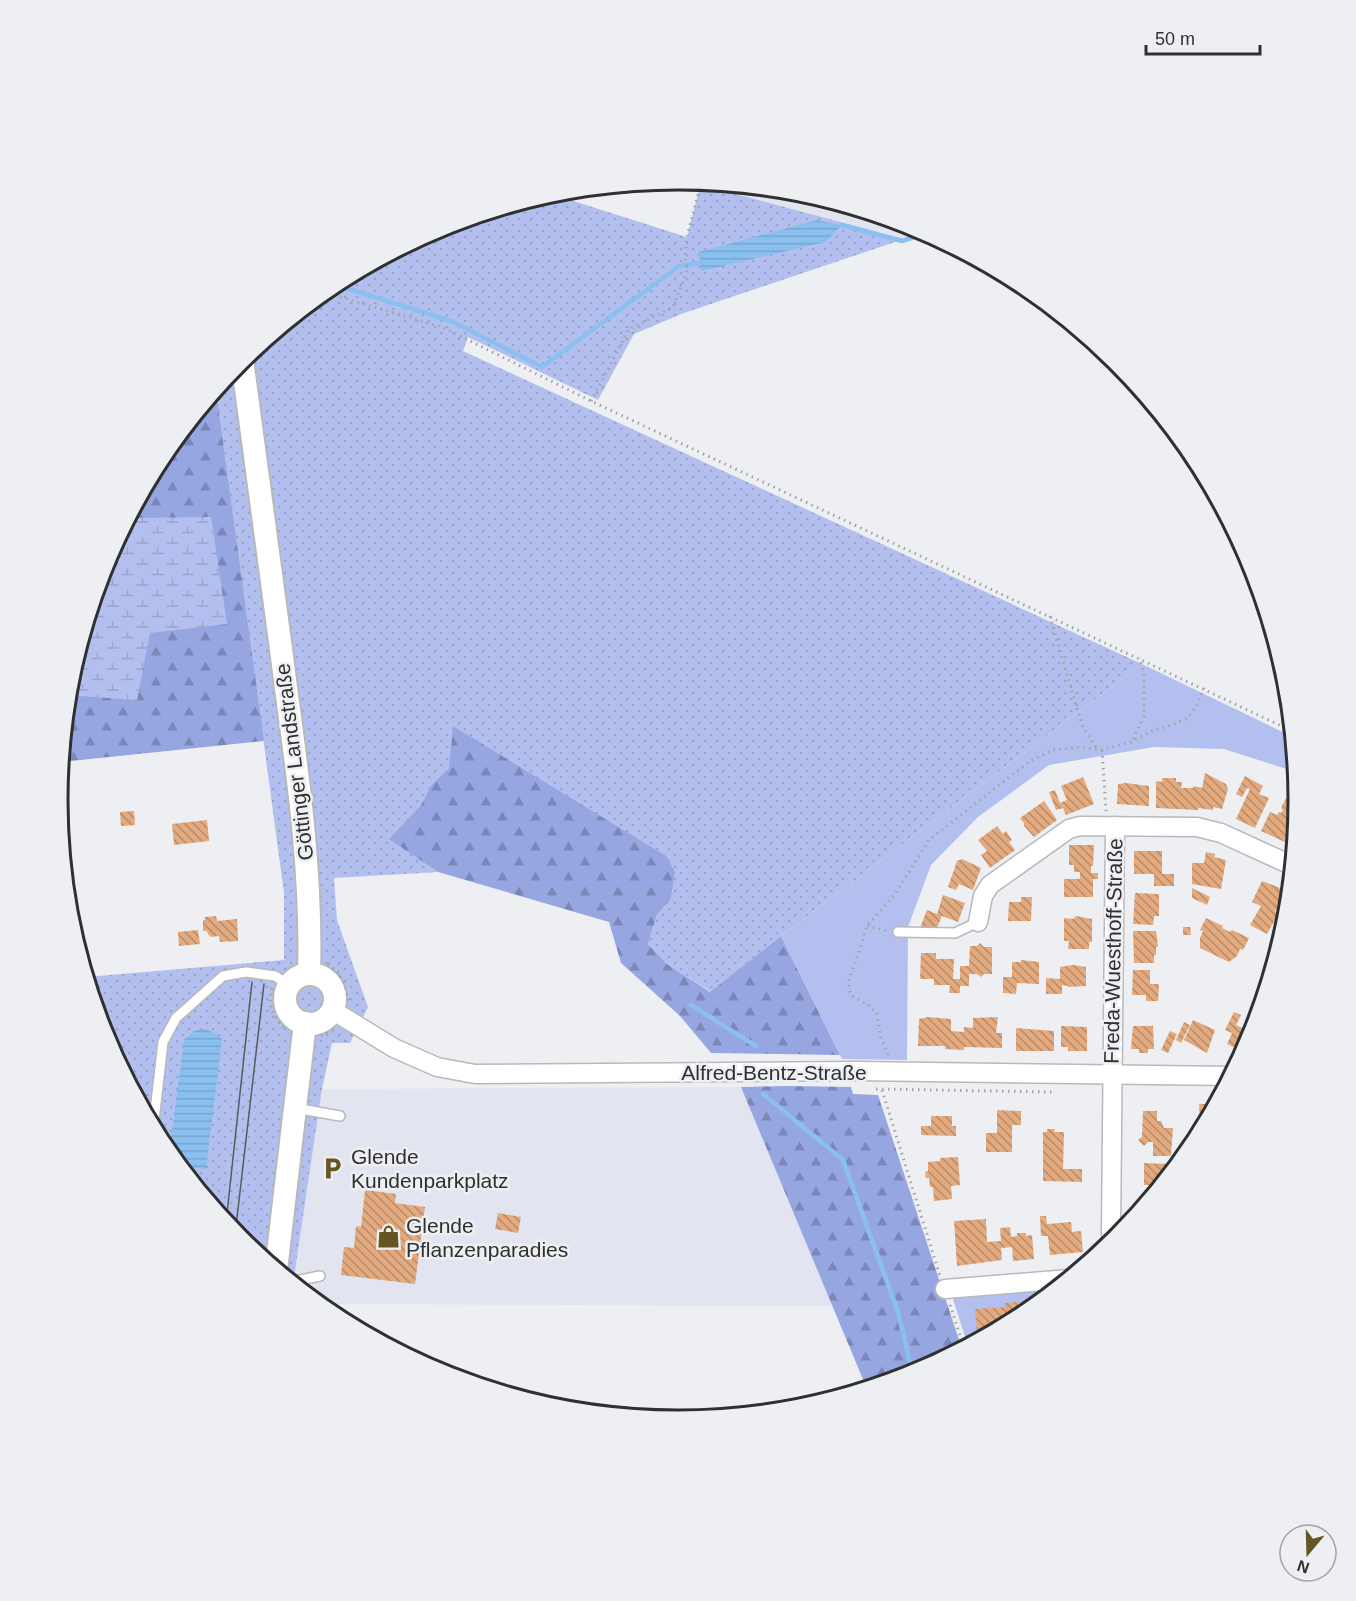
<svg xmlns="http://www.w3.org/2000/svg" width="1356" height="1601" font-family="Arial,sans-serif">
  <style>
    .built { fill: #e2e5f0 }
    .grass { fill: url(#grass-dots) }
    .forest { fill: url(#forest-firs) }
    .wetland { fill: url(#wetland-marsh) }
    .park { fill: #b3c0ef }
    .water { fill: url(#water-rules) }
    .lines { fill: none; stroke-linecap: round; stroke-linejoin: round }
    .stream { stroke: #8ac0ef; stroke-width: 4.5 }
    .building { fill: url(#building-back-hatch) }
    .service-casing { stroke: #b8b9bc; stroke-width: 12 }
    .minor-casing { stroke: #b8b9bc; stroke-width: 21 }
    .tertiary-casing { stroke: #b8b9bc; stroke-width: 26 }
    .path { stroke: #a2a3a5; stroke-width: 3; stroke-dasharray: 1.5 4.5; stroke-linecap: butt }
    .service { stroke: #fff; stroke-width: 9 }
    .minor { stroke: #fff; stroke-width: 18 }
    .tertiary { stroke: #fff; stroke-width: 22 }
    .tram { stroke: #595a5c; stroke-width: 1.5 }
    .labels { text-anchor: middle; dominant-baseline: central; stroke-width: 5; stroke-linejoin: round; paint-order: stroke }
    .street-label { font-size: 21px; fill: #2f3031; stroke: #eeeff2 }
    .poi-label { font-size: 21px; fill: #2f3031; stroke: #eeeff2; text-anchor: start }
    .rim { fill: none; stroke: #2f3031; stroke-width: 3 }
  </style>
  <defs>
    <pattern id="grass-dots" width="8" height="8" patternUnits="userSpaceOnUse" patternTransform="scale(1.5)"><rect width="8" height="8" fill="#b3c0ef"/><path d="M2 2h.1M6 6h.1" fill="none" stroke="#9aa5cd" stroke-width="1.8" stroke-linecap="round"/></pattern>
    <pattern id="forest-firs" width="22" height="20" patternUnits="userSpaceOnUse" patternTransform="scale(1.5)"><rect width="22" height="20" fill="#96a6e1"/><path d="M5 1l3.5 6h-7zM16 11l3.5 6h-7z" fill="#7b88b7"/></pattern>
    <pattern id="wetland-marsh" width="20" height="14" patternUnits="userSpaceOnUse" patternTransform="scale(1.5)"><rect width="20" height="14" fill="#b3c0ef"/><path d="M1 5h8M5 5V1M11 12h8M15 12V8" fill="none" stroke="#9aa5cd"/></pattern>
    <pattern id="water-rules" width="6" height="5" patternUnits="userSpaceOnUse" patternTransform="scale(1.5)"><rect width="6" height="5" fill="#8ac0ef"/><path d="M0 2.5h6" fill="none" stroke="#77a5cd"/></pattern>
    <pattern id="building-back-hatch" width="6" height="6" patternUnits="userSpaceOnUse" patternTransform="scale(1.5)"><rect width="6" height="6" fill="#e2aa7e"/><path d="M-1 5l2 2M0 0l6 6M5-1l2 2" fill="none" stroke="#b88b68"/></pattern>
  </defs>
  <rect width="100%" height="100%" fill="#eeeff2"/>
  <g class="built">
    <path d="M718,183l81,9 117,35 11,6 -23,6 -188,-50z"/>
    <path d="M741,1087l92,219 -516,-2 -24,-20 29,-195z"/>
  </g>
  <path class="grass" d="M701,182l17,1 -1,6 187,50 -220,74 -50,21 -36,66 -130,-63 -5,14 679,313 -361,272 -70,56 -44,-28 -19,-20 9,-29 14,-16 4,-27 -226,-104 -18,17 -10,20 -31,34 48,33 -104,6 3,42 31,87 -18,36h-18l-10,46 -29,195 -54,-45 -78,-94 -57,-107 -18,-61 198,-17v-67l-68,-503 23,-29 94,-77 108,-57 116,-36 13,9 117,37z"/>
  <g class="forest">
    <path d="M216,390l48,351 -203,21 8,-83 35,-116 58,-108z"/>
    <path d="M453,726l213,130 9,16 -4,27 -14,16 -9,29 19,20 43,28 71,-56 59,119 -129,-2 -31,-37 -59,-53 -12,-41 -171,-50 -49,-33 32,-34 10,-20 18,-17z"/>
    <path d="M791,1086l60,1 2,7 25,1 84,254 -47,25 -48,15 -126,-302z"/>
  </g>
  <path class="wetland" d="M211,517l16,107 -77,9 -13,67 -70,-5 2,-16 35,-116 24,-45z"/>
  <g class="park">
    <path d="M1142,664l151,73 3,35 -72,-23 -70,-2 -105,18 -71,52 -47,48 -23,62 -1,133 -65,-1 -61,-123z"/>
    <path d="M1036,1290l1,15 -14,12 -55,29 -16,-50z"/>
  </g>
  <g class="water">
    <path d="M817,220l25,5 -17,17 -124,29 -2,-19z"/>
    <path d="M206,1029l12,6 4,4 -16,130 -28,-4 -9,-11 15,-114 10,-9z"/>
  </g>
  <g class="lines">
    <g class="stream">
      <path d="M842,225l60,16 25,-8"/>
      <path d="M333,284l118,37 91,46 137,-101 21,-3"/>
      <path d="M691,1005l65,41"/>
      <path d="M763,1094l80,66 55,152 15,63"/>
    </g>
  </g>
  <g class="building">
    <path d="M1205,773l21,11 2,5 -6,20 -9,-2v3l-15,-2v2l-42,-2v-27l6,1v-4h14v4h6l-1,6h12l1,-2 8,2z"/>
    <path d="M1245,776l18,10 -4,8 10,4 -14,30 -19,-9 14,-30 -3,-1 -5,9 -6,-3z"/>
    <path d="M1083,777l11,27 -28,11 -3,-7 -7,2 -7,-18 6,-2 5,13 7,-3 -6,-14z"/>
    <path d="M1126,783l23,3v20l-32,-2 1,-20z"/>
    <path d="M1286,798l13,6 -3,25 -2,4 -2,-1 -1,2 2,2 -4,8 -28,-13 9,-19 7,3 2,-3 2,1 2,-3 -2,-2z"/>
    <path d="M1044,801l13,19 -23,17 -10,-11v-3l-4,-5z"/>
    <path d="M134,811l1,14 -14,1 -1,-14z"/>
    <path d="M207,820l2,21 -35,4 -2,-21z"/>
    <path d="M997,826l6,8 3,-3 6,9 -3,2 6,8 -25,18 -9,-13 6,-4 -9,-11z"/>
    <path d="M1069,845h25l-1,21h-2v7h7v6h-5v18h-29v-18h16v-7h-6v-7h-5z"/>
    <path d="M1134,851h28v23h12v12h-20v-12h-20z"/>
    <path d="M1206,852l9,2 -1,3 12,3 -5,29 -29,-5v-21h12z"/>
    <path d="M962,859l19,9 -8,22 -14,-6 -3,6 -8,-3 9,-26z"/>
    <path d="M1262,881l16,6 7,5 -10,20 4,1 -12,21 -17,-9 11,-19 -9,-4z"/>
    <path d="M1192,888l18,9 -3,8 -15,-7z"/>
    <path d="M1135,893l24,1v22h-5l-1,9 -20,-1z"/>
    <path d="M943,895l22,8 -7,19 -16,-6 -5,12h-17l7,-18 10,4z"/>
    <path d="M1021,897h11l-1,24h-23l1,-19h12z"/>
    <path d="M216,916l1,5 20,-2 1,22 -18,1 -1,-6 -8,1 -3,-3 -1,-3h-4v-11h2v-3z"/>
    <path d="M1076,916l16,3v23h-3v7h-21l1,-8h-5v-23l9,1z"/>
    <path d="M1206,918l17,8 -1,2 8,4 2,-2 17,8 -6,12 -3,-1 -3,7 -8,6 -29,-14v-10l3,-7 -3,-1z"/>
    <path d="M1183,927h7l1,8h-8z"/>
    <path d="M198,930l2,14 -21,2 -1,-14z"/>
    <path d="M1133,931h23l2,16h-2v8h-2v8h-20z"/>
    <path d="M980,943l4,4h8v27h-8l-3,3 -4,-3h-8v12h-9v7h-11l1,-8h-16v-6h-14l1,-26h15v6h18l-1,20h7v-13h9l1,-20h7z"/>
    <path d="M1021,960l18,2v22l-22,-1 -1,11 -13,-1v-16h9v-15h9z"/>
    <path d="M1073,965l13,2v19l-18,1v-1l-6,-1v9h-16v-16l14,1v-12z"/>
    <path d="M1133,970h17v14h9l-1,17h-12v-6h-14z"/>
    <path d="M1258,1000l4,3 -3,10 -6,-3z"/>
    <path d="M1234,1012l7,3 -5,10 17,8 -9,19 -17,-8 5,-11 -7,-3z"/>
    <path d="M928,1017l23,2v12l13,1v-5l9,1v-10l25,-1 -2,16h6v15l-38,-1v3l-19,-1v-3h-27l1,-27z"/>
    <path d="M1193,1020l22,10 -8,23 -23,-13z"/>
    <path d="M1184,1022l6,3 -9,18 -5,-3z"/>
    <path d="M1061,1026l26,1v24h-19v-4h-7z"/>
    <path d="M1133,1026h20l1,23h-6v4h-9v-4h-8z"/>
    <path d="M1016,1028l38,3v20h-38z"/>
    <path d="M1170,1031l7,3 -9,19 -7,-3z"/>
    <path d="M1199,1104h9v16l-8,1z"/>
    <path d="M997,1110l24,1v14h-9v27h-26v-19h11z"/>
    <path d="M1143,1111h14v10h4l3,7h9l-2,28h-18v-14h-5l-4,4 -6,-6 4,-3z"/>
    <path d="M931,1116h21v10h4v10l-35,-1v-9h10z"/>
    <path d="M1047,1129h8l-1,3h10l-1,37h19v13l-39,-1v-49h4z"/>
    <path d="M958,1157l2,28 -9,1 1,13 -18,2 -1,-14h-3l-1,-9h-3l-1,-6 3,-1v-9l12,-1v-3z"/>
    <path d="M1144,1163l23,1v6h3v5l-14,17v-7h-12z"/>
    <path d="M365,1190l31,4 -1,9 30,4 -10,77 -74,-9 3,-28 10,1 2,-22 5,1z"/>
    <path d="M1155,1193l-8,10 -2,2 -1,-11z"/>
    <path d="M498,1213l23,4 -3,16 -23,-4z"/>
    <path d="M1040,1216h6l1,8 24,-2 1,10 9,-1 2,21 -33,3 -2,-19h-7z"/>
    <path d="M986,1219l1,23 14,-1 -1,-13 10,-1 1,10 6,-1v-3h9v3l6,-1 2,24 -21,2 -1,-14 -11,1 1,12 -45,6 -3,-45z"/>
    <path d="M1019,1302l1,14 -14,1 1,8 -15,8 -15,2 -2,-26 30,-2v-4z"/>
  </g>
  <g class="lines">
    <defs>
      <g id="service">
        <path d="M898,932l57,1 23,-11"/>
        <path d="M295,1108l45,8"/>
        <path d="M153,1129l10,-87 13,-24 47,-42 23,-4 29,4 14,9"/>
        <path d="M290,1282l30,-6"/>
      </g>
      <g id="minor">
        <path d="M978,922l5,-26 7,-11 79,-56 11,-3 117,1 24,6 72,33"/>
        <path d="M332,1010l62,38 43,19 38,7 381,-3 375,5"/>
        <path d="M1114,1242l-3,-9 4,-407"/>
        <path d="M945,1289l124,-10"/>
      </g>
      <g id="tertiary">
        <path d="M242,359c15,109 30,219 44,329 13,95 26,190 23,286"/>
        <circle cx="310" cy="999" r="25"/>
        <path d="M276,1270l29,-247"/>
      </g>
    </defs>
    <use href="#service" class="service-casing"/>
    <use href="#minor" class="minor-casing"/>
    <use href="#tertiary" class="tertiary-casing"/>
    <g class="path">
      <path d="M323,292l119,35 149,74 701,330"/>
      <path d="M591,401l38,-72 44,-22 14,-36 -2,-15 2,-19 14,-55"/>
      <path d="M1050,616l28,96 5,15 14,22"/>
      <path d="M1133,739l11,-23v-43l-5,-15"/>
      <path d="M1102,750l4,61"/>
      <path d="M867,926l21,5"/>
      <path d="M328,964l11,9 11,30"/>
      <path d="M272,988c-6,20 3,28 13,42"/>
      <path d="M321,1036l10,-5 3,1"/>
      <path d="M888,1055l-8,-20 -3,-21 -7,-8 -18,-10 -3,-7v-10l11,-30 7,-23 28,-32 34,-54 101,-79 23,-11 28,-3 21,3 29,-8 23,-12 18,-5 14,-6 10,-12 8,-19"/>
      <path d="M876,1089l176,3"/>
      <path d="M882,1090l58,186"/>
      <path d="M950,1305l14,43"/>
    </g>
    <use href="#service" class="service"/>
    <use href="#minor" class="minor"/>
    <use href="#tertiary" class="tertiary"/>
    <g class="tram">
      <path d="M226,1223l26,-241"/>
      <path d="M235,1235l29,-251"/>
    </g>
  </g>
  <defs>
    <symbol id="parking-bare" viewBox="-9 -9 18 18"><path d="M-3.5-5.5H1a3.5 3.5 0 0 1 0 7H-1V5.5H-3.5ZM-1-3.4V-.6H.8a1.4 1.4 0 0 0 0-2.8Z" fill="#645522" stroke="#eeeff2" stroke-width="2.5" paint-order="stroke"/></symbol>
    <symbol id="shop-bare" viewBox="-9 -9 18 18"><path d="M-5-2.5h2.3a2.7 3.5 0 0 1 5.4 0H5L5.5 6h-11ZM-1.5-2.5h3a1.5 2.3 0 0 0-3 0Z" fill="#645522" stroke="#eeeff2" stroke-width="2.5" paint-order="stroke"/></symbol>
  </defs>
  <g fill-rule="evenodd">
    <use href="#parking-bare" x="316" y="1152" width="33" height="33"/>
    <use href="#shop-bare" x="372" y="1220" width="33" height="33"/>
  </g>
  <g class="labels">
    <g class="street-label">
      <text transform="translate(294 762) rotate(-97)">Göttinger Landstraße</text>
      <text transform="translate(1113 951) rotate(-89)">Freda-Wuesthoff-Straße</text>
      <text x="774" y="1072">Alfred-Bentz-Straße</text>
    </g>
    <g class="poi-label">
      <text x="351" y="1156">Glende<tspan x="351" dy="24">Kundenparkplatz</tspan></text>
      <text x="406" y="1225">Glende<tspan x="406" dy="24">Pflanzenparadies</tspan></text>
    </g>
  </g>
  <path d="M0 0H1356V1601H0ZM68 800a610 610 0 1 1 1220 0a610 610 0 1 1-1220 0Z" fill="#eeeff2" fill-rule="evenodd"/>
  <path class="rim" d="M68 800a610 610 0 1 1 1220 0a610 610 0 1 1-1220 0Z"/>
  <g transform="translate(1308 1553) rotate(199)"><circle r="28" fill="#eeeff2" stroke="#a2a3a5" stroke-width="1.5"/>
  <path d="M0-4.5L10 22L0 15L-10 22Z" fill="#645522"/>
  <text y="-9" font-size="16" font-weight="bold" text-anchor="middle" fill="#2f3031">N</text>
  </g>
  <path d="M1146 45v9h114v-9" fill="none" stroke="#2f3031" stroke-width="3"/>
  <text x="1155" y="45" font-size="18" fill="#2f3031" stroke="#eeeff2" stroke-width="4.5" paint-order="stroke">50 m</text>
</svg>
